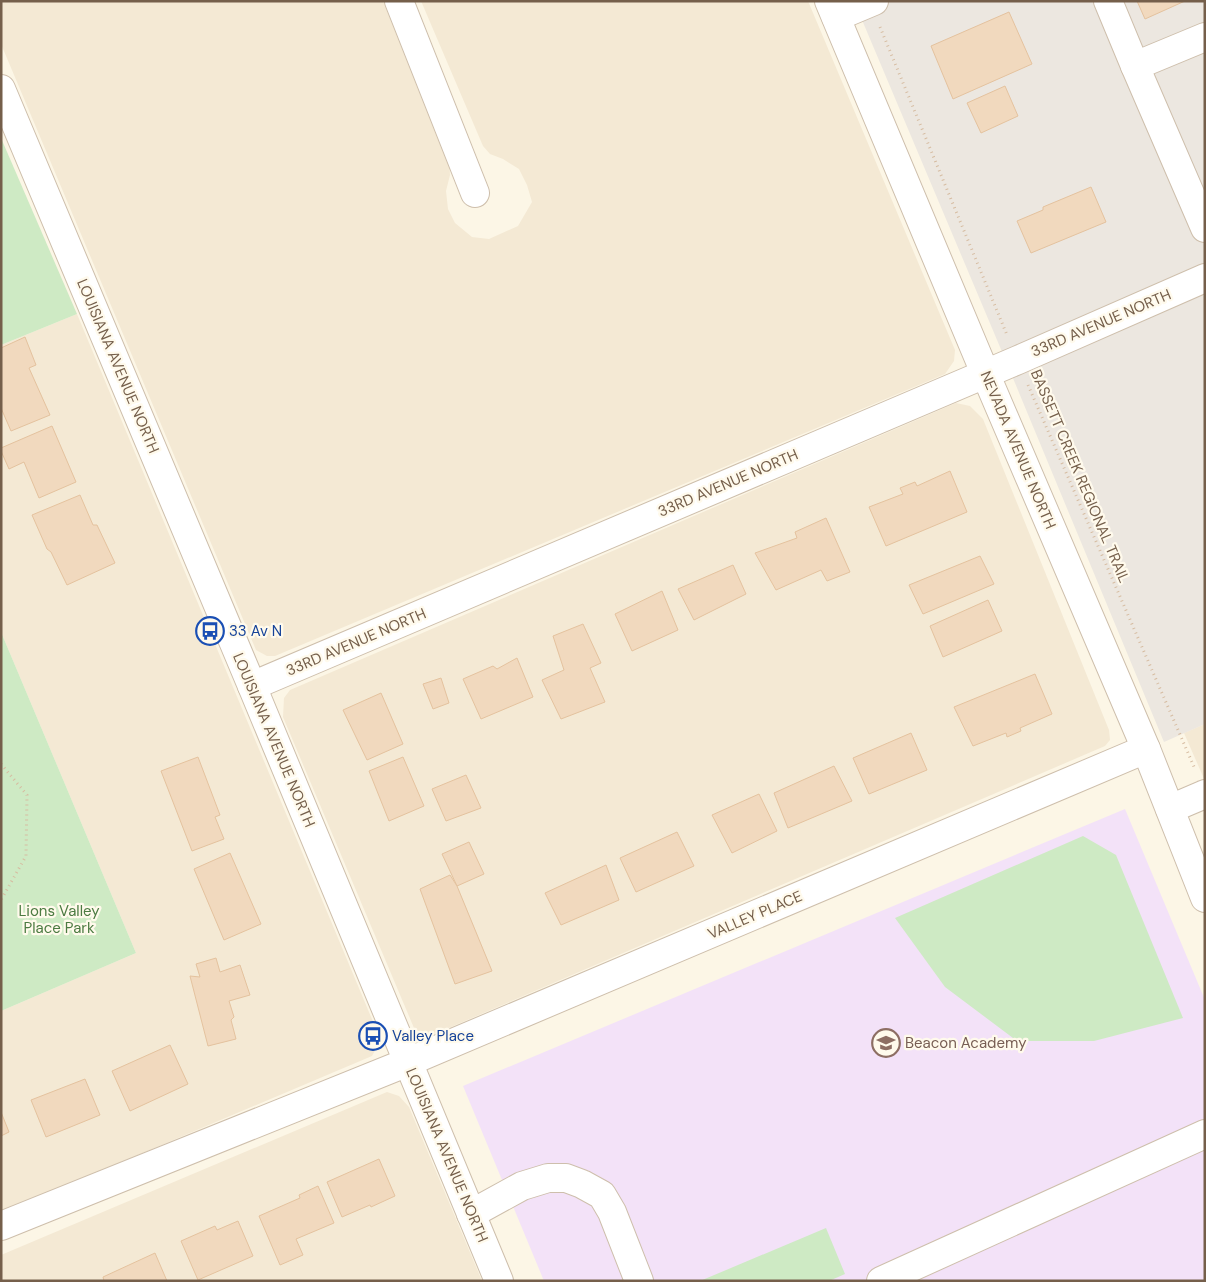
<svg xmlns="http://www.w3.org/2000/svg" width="1206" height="1282" font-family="'DM Sans',sans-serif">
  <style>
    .residential { fill: #f4e9d4 }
    .industrial { fill: #ece7e0 }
    .education { fill: #f3e2f8 }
    .green { fill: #ceeac4 }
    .building { fill: #f1d9be; stroke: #e4c29e }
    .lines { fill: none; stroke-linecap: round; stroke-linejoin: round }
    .minor-casing { stroke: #cebfac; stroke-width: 30 }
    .path { stroke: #d6bca1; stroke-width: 3; stroke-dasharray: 1 4; stroke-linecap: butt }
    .minor { stroke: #fff; stroke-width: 28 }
    .labels { text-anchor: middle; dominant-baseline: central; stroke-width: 4.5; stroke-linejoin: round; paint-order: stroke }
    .street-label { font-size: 15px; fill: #755f4b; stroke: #fffaec }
    .transit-label { font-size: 15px; fill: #164399; stroke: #fffaec; text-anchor: start }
    .park-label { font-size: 15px; fill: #4c7b42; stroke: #fffaec }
    .education-label { font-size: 15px; fill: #785e54; stroke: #fffaec; text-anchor: start }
  </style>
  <rect width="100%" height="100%" fill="#fcf6e6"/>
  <g class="residential">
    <path d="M1,1h382l66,158 1,16 -4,16 2,18 7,14 17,14 17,2 29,-13 14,-24 -5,-17 -8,-16 -16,-10 -13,-5 -7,-8 -62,-145h387l147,349 -1,11 -9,13 -670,282h-8l-11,-6 -255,-606z"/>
    <path d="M77,314l302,722 -1,9 -6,11 -371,157v-202l135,-58 -135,-321v-287z"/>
    <path d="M956,403l14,3 13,13 126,311 1,10 -5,6 -675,290 -9,-1 -7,-7 -131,-311 1,-19 6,-8z"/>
    <path d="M1205,724v57l-21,-48z"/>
    <path d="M387,1092l12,4 10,11 73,174h-481v-26z"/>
  </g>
  <path class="industrial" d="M854,1h351v723l-41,18 -164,-395z"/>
  <path class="education" d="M1125,809l80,191v281h-661l-81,-195z"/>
  <g class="green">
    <path d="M1,138l76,176 -76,31z"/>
    <path d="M1,632l135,321 -135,58z"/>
    <path d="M1083,836l33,19 67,163 -89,23h-77l-72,-54 -50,-69z"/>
    <path d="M826,1228l19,46 -16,7h-129z"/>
  </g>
  <g class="building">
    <path d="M1137,1h48l-40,18z"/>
    <path d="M1009,12l23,52 -79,35 -22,-53z"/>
    <path d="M1005,86l13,30 -37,17 -14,-30z"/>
    <path d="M1091,187l15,35 -75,31 -14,-32 26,-11v-3z"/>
    <path d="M25,337l11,28 -7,3 21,47 -39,16 -10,-23v-60z"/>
    <path d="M52,426l24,56 -37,16 -15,-36 -15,7 -8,-18v-3z"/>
    <path d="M950,471l17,41 -81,34 -17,-39 34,-13 -3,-6 15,-6 2,4z"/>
    <path d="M80,495l13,30h4l18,38 -48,22 -16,-33 -4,-3 -15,-34z"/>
    <path d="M826,518l24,54 -23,9 -6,-11 -45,20 -21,-37 42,-15 -2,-6z"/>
    <path d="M980,556l14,28 -71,30 -14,-29z"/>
    <path d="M733,565l13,29 -52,26 -16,-31z"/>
    <path d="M662,591l16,39 -46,21 -17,-37z"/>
    <path d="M988,600l14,31 -59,26 -13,-31z"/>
    <path d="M583,624l18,39 -11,5 15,34 -44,17 -19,-39 22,-10 -11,-34z"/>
    <path d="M517,658l16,39 -52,22 -18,-40 30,-13 4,3z"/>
    <path d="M1035,674l17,40 -32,14 1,3 -14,6 -1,-4 -33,13 -19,-39z"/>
    <path d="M441,678l8,25 -16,6 -10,-25z"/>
    <path d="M381,693l22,51 -36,16 -24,-50z"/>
    <path d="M911,733l16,37 -58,24 -16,-36z"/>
    <path d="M198,757l22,58 -5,2 9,22 -32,12 -31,-80z"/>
    <path d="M403,757l21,49 -35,15 -20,-50z"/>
    <path d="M834,766l18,35 -64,27 -14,-35z"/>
    <path d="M466,775l15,33 -35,13 -14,-32z"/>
    <path d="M759,794l18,37 -45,22 -20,-38z"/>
    <path d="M677,832l17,34 -58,26 -16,-34z"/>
    <path d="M469,842l15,32 -27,12 -15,-32z"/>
    <path d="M230,853l31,71 -37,16 -30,-71z"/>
    <path d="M606,865l13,35 -58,25 -16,-32z"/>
    <path d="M450,875l7,11 35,85 -37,13 -35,-95z"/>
    <path d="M216,958l4,14 20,-7 10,30 -21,6 5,16 -3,3 5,19 -28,7 -18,-70 10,1 -4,-13z"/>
    <path d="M170,1045l18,39 -58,27 -18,-40z"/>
    <path d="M85,1079l15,36 -54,22 -15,-37z"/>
    <path d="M1,1112l8,20 -8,4z"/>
    <path d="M379,1159l16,37 -24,11 -1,-2 -28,12 -15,-35z"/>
    <path d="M318,1186l16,37 -38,16 7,16 -23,10 -21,-49 41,-18 -1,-3z"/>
    <path d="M238,1221l15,35 -55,24 -17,-39 34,-15 2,4z"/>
    <path d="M155,1253l12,28h-63l-1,-4z"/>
  </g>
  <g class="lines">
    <defs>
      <g id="minor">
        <path d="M399,1l76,192"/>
        <path d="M829,1l156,372 161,376 59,149"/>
        <path d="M1108,1l27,65 70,162"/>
        <path d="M836,17l38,-16"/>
        <path d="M1135,66l70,-29"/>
        <path d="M1,89l251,597 247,595"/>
        <path d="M252,686l766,-326 187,-82"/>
        <path d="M1170,809l35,-15"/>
        <path d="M471,1214l51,-28 26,-8h18l16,6 20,11 10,17 27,69"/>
        <path d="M1,1226l407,-164 738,-313"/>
        <path d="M881,1281l324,-147"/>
      </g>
    </defs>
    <use href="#minor" class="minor-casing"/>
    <g class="path">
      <path d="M880,27l127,308"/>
      <path d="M1028,385l167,384"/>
      <path d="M1,764l26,31 -1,61 -25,44"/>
    </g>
    <use href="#minor" class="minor"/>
  </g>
  <defs>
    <symbol id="bus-ring" viewBox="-11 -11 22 22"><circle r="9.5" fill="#fffaec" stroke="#1a4fb4" stroke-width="1.5"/><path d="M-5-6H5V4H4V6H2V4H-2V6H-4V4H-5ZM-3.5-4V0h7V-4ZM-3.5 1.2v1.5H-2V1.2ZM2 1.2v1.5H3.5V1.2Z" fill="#1a4fb4"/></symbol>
    <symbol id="school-ring" viewBox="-11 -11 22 22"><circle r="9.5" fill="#fffaec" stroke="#8d6e63" stroke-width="1.5"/><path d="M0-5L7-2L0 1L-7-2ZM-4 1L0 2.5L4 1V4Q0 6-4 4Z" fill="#8d6e63"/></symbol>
  </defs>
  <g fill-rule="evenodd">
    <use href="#bus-ring" x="194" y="615" width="32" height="32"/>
    <use href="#bus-ring" x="357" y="1020" width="32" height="32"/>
    <use href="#school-ring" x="870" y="1027" width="32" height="32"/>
  </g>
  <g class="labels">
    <g class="street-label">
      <text transform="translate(1101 323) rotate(-23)">33RD AVENUE NORTH</text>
      <text transform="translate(118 366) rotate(67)">LOUISIANA AVENUE NORTH</text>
      <text transform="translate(1018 450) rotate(67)">NEVADA AVENUE NORTH</text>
      <text transform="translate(1080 476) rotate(67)">BASSETT CREEK REGIONAL TRAIL</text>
      <text transform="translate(728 483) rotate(-23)">33RD AVENUE NORTH</text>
      <text transform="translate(356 642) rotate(-23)">33RD AVENUE NORTH</text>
      <text transform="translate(274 740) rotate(67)">LOUISIANA AVENUE NORTH</text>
      <text transform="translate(755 915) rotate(-23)">VALLEY PLACE</text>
      <text transform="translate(447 1155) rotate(67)">LOUISIANA AVENUE NORTH</text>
    </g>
    <g class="transit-label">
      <text x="229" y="631">33 Av N</text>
      <text x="392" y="1036">Valley Place</text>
    </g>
    <g class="park-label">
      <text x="59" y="911">Lions Valley<tspan x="59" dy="17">Place Park</tspan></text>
    </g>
    <g class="education-label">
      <text x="905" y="1043">Beacon Academy</text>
    </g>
  </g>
  <rect width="1206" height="1282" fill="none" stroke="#755f4b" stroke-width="5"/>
</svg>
